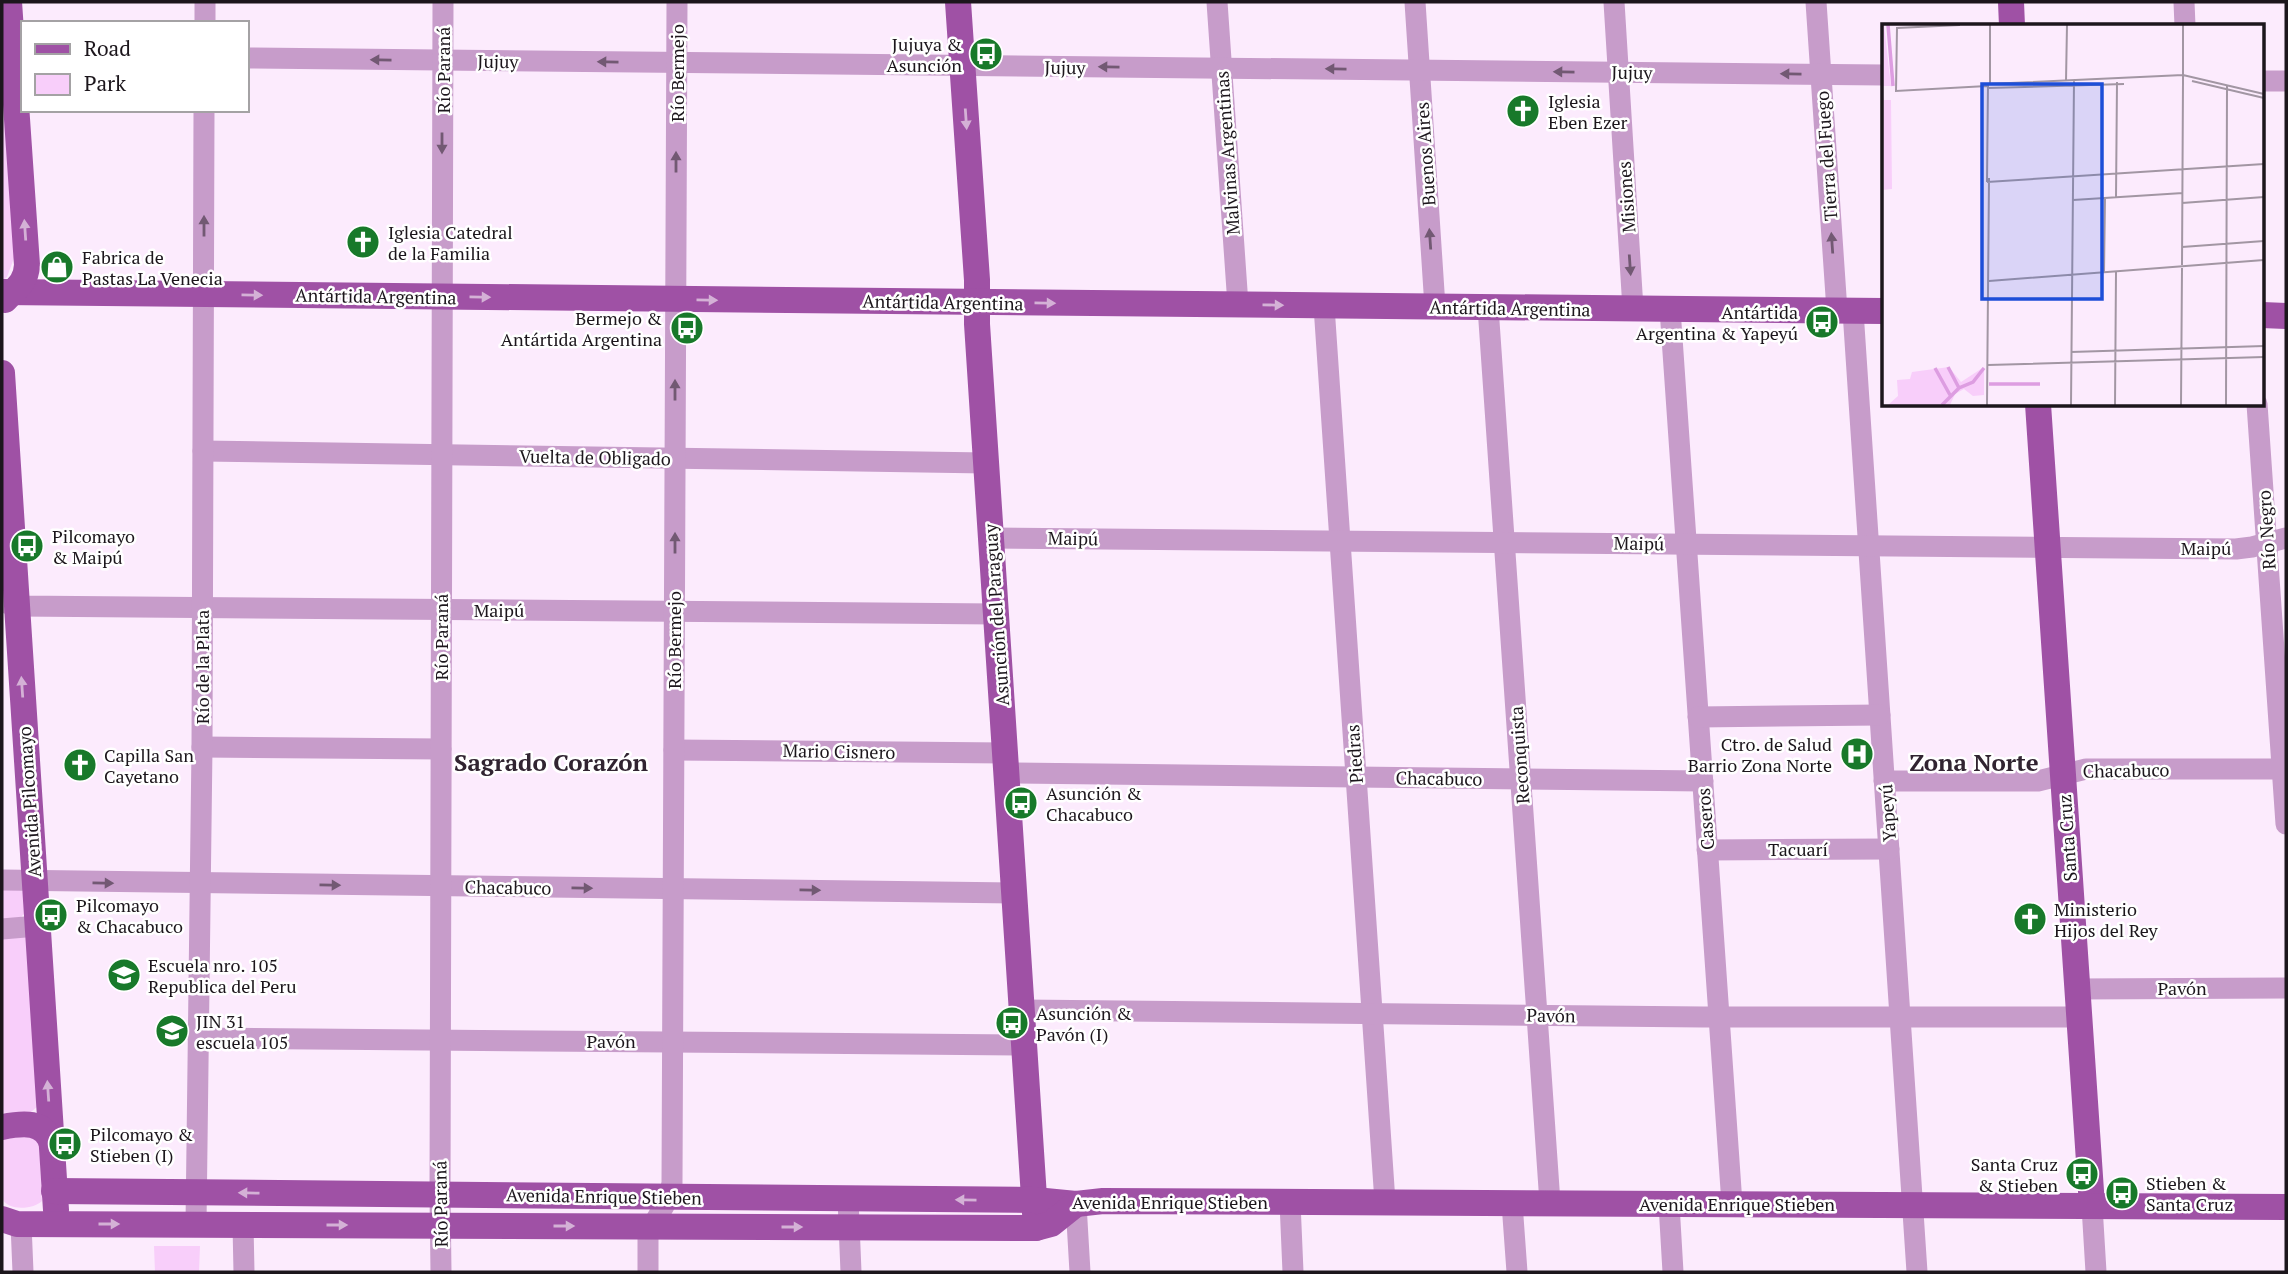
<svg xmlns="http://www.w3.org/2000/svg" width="2288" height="1274" font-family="'PT Serif',serif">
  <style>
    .green { fill: #f8cefa }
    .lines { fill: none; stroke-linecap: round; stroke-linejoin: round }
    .minor { stroke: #c79cca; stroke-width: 21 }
    .major { stroke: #9f51a5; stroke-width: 26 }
    .oneway { fill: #725973 }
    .oneway2 { fill: #d4b1d6 }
    .labels { text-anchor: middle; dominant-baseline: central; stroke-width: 5; stroke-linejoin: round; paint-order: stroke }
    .poi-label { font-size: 18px; fill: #1c161c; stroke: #fff; text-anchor: start }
    .street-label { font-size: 18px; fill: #1c161c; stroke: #fff }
    .district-label { font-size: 24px; font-weight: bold; fill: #312431; stroke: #fff }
    .inset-river { fill: none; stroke: #dd9de1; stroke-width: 3.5 }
    .inset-road { fill: none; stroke: #a296a3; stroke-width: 2 }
    .view { fill: #1d4ed8; fill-opacity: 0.15; stroke: #1d4ed8; stroke-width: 3.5 }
    .inset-edge { fill: none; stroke: #1c161c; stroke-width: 3.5 }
  </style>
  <rect width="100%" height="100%" fill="#fcebfd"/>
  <g class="green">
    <path d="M2,67l12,191 -7,19 -5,4z"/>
    <path d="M2,888l18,1 3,3 1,22 -3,3 -19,4z"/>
    <path d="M2,937h24l12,169 -7,6 -29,1z"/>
    <path d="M32,1136l7,4 3,61c-9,9 -35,10 -40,-3v-59z"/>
    <path d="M154,1246h46l-1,26h-44z"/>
  </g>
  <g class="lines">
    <g class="minor">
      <path d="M1217,2l21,303"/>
      <path d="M1415,2l20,305"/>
      <path d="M1614,2l19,307"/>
      <path d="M1816,2l21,309"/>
      <path d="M2184,2l1,24"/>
      <path d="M205,23v-21"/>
      <path d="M247,58l1637,17"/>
      <path d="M2262,81h24"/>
      <path d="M1324,306l61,896"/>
      <path d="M1488,307l62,896"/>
      <path d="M1670,309l62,895"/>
      <path d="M1853,311l64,961"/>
      <path d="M2257,404l29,420"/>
      <path d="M203,451l783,12"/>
      <path d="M991,538l1245,11 16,-2 34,-9"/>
      <path d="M2,602l15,4 979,8"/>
      <path d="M1698,717l182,-2"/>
      <path d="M202,747l239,2"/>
      <path d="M674,750l331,3"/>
      <path d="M1007,773l696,8"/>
      <path d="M1884,781h154l48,-12h200"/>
      <path d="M1707,850l182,-1"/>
      <path d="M2,880l1012,13"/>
      <path d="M2,929l35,-3"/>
      <path d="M2077,989l209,-1"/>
      <path d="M1022,1010l681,7h376"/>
      <path d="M198,1038l826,7"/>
      <path d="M848,1199l3,73"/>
      <path d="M1290,1202l3,70"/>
      <path d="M1512,1203l5,69"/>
      <path d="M1076,1204l4,68"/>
      <path d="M1669,1204l4,68"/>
      <path d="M2092,1206l4,66"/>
      <path d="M21,1224l2,48"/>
      <path d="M196,1224l6,-477 2,-637"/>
      <path d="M243,1225l1,47"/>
      <path d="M441,1272l-1,-77 3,-1193"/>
      <path d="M648,1272v-38l21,-37 3,-14 5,-1181"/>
    </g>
    <g class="major">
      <path d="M958,2l19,278v44l59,904"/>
      <path d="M2011,2l1,24"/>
      <path d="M2,292l1882,19"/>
      <path d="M5,300c11,-12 21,-17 22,-35l-18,-263"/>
      <path d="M2262,315l24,1"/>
      <path d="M2,373l54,837"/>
      <path d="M2038,404l54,802"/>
      <path d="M2,1127c20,-4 43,-7 50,17"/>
      <path d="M54,1191l981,9 41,4 27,-3 1183,6"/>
      <path d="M2,1219l15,5 1019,4 15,-4 25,-20"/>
    </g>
  </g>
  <defs><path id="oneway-solid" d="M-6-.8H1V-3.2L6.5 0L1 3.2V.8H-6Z" transform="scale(1.75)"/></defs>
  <g class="oneway">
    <use href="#oneway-solid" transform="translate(381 60) rotate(-179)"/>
    <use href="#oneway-solid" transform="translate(608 62) rotate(-179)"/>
    <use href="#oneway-solid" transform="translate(1109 67) rotate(-179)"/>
    <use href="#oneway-solid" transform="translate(1336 69) rotate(-179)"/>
    <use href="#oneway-solid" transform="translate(1564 72) rotate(-179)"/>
    <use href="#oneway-solid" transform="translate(1791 74) rotate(-179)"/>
    <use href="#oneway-solid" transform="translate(442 143) rotate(90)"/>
    <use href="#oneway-solid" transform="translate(676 162) rotate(-90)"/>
    <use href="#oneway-solid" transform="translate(204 226) rotate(-90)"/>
    <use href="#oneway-solid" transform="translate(1430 239) rotate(-94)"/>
    <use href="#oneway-solid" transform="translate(1832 243) rotate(-94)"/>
    <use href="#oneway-solid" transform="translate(1630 265) rotate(86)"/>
    <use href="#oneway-solid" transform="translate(675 390) rotate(-90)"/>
    <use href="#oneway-solid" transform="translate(675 543) rotate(-90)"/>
    <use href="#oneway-solid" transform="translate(103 883) rotate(1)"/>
    <use href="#oneway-solid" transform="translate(330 885) rotate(1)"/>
    <use href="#oneway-solid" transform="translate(582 888) rotate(1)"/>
    <use href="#oneway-solid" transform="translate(810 890) rotate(1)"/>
  </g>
  <g class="oneway2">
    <use href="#oneway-solid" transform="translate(966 119) rotate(86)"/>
    <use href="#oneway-solid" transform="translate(25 230) rotate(-94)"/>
    <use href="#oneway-solid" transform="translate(252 295) rotate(1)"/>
    <use href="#oneway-solid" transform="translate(480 297) rotate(1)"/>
    <use href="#oneway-solid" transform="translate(707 300) rotate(1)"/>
    <use href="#oneway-solid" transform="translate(1045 303) rotate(1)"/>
    <use href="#oneway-solid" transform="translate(1273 305) rotate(1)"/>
    <use href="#oneway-solid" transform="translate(22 687) rotate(-94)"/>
    <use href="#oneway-solid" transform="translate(48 1091) rotate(-94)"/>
    <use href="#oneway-solid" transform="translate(249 1193) rotate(-179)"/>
    <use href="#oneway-solid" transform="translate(966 1200) rotate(-179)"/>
    <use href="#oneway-solid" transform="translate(109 1224)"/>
    <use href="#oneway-solid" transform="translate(337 1225)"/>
    <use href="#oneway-solid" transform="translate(564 1226)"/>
    <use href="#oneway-solid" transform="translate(792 1227)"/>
  </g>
  <defs>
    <symbol id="bus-disc" viewBox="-11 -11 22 22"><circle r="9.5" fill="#18792a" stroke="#fff"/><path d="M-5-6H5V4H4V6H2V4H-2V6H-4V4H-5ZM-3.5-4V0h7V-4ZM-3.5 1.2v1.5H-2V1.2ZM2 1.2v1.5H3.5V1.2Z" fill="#fff"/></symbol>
    <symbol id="church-disc" viewBox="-11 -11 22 22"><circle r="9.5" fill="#18792a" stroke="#fff"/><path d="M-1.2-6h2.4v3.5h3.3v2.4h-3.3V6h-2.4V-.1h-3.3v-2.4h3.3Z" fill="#fff"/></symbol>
    <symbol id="shop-disc" viewBox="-11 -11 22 22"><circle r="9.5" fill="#18792a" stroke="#fff"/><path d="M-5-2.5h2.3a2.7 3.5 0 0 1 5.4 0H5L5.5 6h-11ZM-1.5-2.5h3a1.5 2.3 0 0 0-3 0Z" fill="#fff"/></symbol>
    <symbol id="hospital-disc" viewBox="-11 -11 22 22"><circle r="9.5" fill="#18792a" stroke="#fff"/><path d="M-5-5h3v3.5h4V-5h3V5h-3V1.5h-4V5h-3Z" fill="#fff"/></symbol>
    <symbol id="school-disc" viewBox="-11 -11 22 22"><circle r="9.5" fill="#18792a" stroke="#fff"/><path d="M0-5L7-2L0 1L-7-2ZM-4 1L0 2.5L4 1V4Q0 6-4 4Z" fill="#fff"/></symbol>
  </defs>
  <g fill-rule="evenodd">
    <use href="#bus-disc" x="967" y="35" width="38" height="38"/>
    <use href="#church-disc" x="1504" y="92" width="38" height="38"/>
    <use href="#church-disc" x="344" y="223" width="38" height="38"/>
    <use href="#shop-disc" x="38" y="248" width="38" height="38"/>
    <use href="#bus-disc" x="1803" y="303" width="38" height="38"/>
    <use href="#bus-disc" x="668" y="309" width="38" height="38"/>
    <use href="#bus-disc" x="8" y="527" width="38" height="38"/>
    <use href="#hospital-disc" x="1838" y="735" width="38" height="38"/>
    <use href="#church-disc" x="61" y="746" width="38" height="38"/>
    <use href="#bus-disc" x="1002" y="784" width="38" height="38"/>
    <use href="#bus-disc" x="32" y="896" width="38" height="38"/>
    <use href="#church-disc" x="2011" y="900" width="38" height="38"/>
    <use href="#school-disc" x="105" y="956" width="38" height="38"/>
    <use href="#bus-disc" x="993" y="1004" width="38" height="38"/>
    <use href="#school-disc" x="153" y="1012" width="38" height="38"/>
    <use href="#bus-disc" x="46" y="1125" width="38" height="38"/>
    <use href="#bus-disc" x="2063" y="1155" width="38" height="38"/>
    <use href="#bus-disc" x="2103" y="1174" width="38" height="38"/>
  </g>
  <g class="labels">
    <g class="poi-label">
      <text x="962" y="44" text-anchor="end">Jujuya &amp;<tspan x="962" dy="21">Asunción</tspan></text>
      <text x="1548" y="101">Iglesia<tspan x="1548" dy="21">Eben Ezer</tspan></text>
      <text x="388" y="232">Iglesia Catedral<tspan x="388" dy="21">de la Familia</tspan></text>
      <text x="82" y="257">Fabrica de<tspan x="82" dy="21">Pastas La Venecia</tspan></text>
      <text x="1798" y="312" text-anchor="end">Antártida<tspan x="1798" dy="21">Argentina &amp; Yapeyú</tspan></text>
      <text x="662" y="318" text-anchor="end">Bermejo &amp;<tspan x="662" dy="21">Antártida Argentina</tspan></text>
      <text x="52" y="536">Pilcomayo<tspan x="52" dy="21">&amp; Maipú</tspan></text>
      <text x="1832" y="744" text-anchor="end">Ctro. de Salud<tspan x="1832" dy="21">Barrio Zona Norte</tspan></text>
      <text x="104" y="755">Capilla San<tspan x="104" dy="21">Cayetano</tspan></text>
      <text x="1046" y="793">Asunción &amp;<tspan x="1046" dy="21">Chacabuco</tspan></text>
      <text x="76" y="905">Pilcomayo<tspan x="76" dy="21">&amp; Chacabuco</tspan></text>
      <text x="2054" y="909">Ministerio<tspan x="2054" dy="21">Hijos del Rey</tspan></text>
      <text x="148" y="965">Escuela nro. 105<tspan x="148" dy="21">Republica del Peru</tspan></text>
      <text x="1036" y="1013">Asunción &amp;<tspan x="1036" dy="21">Pavón (I)</tspan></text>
      <text x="196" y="1021">JIN 31<tspan x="196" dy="21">escuela 105</tspan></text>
      <text x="90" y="1134">Pilcomayo &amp;<tspan x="90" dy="21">Stieben (I)</tspan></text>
      <text x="2058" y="1164" text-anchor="end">Santa Cruz<tspan x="2058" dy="21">&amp; Stieben</tspan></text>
      <text x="2146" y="1183">Stieben &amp;<tspan x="2146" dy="21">Santa Cruz</tspan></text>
    </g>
    <g class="street-label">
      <text transform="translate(498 61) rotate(1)">Jujuy</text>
      <text transform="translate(1065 67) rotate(1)">Jujuy</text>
      <text transform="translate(443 70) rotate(-90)">Río Paraná</text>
      <text transform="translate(1632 72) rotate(1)">Jujuy</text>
      <text transform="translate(677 73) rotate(-90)">Río Bermejo</text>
      <text transform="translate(1227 153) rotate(-94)">Malvinas Argentinas</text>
      <text transform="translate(1425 154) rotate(-94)">Buenos Aires</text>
      <text transform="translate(1826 156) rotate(-94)">Tierra del Fuego</text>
      <text transform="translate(1626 197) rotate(-94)">Misiones</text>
      <text transform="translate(376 296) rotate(1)">Antártida Argentina</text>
      <text transform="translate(943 302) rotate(1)">Antártida Argentina</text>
      <text transform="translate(1510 308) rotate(1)">Antártida Argentina</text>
      <text transform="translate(595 457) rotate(1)">Vuelta de Obligado</text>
      <text transform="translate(2266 530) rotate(-94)">Río Negro</text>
      <text transform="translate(1073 538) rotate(1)">Maipú</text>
      <text transform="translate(1639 543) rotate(1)">Maipú</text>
      <text x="2206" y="548">Maipú</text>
      <text x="499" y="610">Maipú</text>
      <text transform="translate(996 615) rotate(-94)">Asunción del Paraguay</text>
      <text transform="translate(441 637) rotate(-90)">Río Paraná</text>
      <text transform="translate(674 640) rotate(-90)">Río Bermejo</text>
      <text transform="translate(202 667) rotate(-90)">Río de la Plata</text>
      <text transform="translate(839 751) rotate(1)">Mario Cisnero</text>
      <text transform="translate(1354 754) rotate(-94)">Piedras</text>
      <text transform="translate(1519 755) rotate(-94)">Reconquista</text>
      <text transform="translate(2126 770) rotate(-1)">Chacabuco</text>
      <text transform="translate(1439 778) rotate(1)">Chacabuco</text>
      <text transform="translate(29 802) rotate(-94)">Avenida Pilcomayo</text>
      <text transform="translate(1887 813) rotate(-94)">Yapeyú</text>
      <text transform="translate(1705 819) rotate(-94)">Caseros</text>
      <text transform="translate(2067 838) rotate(-94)">Santa Cruz</text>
      <text x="1798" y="849">Tacuarí</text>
      <text transform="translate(508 887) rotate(1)">Chacabuco</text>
      <text x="2182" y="988">Pavón</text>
      <text transform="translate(1551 1015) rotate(1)">Pavón</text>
      <text x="611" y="1041">Pavón</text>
      <text transform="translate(604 1196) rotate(1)">Avenida Enrique Stieben</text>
      <text x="1170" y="1202">Avenida Enrique Stieben</text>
      <text transform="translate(440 1204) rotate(-91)">Río Paraná</text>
      <text x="1737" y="1204">Avenida Enrique Stieben</text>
    </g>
    <g class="district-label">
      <text x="551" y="762">Sagrado Corazón</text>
      <text x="1974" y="762">Zona Norte</text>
    </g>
  </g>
  <g transform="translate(1882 24)">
    <rect width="382" height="382" fill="#fcebfd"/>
    <path d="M0,1h2l7,61h-9zM0,69l2,7h7l1,89 -10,1zM67,343l12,15 23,-15v28l-11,1 -9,-7 -9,5 -5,11h-62l10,-9 -1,-16 13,-1 2,-7z" fill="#f8cefa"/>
    <path class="inset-river" d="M6,1l5,61M66,343l11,21M53,344l15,27M107,360h51M60,381l17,-17 14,-6 11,-14"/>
    <path class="inset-road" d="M78,1l-63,3 -1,63 91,-5M301,56v-55M184,57l1,-56M310,57l72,17M108,60v-59M105,64l137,-4M105,158l1,-98 195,-9 81,19M105,158l277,-18M234,173l1,-115M191,176l110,-7M300,179l82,-6M300,223l82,-6M300,241l1,-185M222,249l1,-75M107,257l275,-21M189,328l193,-6M106,341l276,-8M105,381l2,-227M189,381l3,-324M233,381l1,-133M299,381l1,-137M344,381l1,-319"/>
    <path class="view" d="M100,60h120v215h-120z"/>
    <rect width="382" height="382" class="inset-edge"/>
  </g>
  <rect width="2288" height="1274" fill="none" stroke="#1c161c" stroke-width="7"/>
  <rect x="21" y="21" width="228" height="91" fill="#ffffff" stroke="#a4a2a4" stroke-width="2"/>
  <rect x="35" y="44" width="35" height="10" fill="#9f51a5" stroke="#a4a2a4" stroke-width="2"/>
  <text x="84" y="56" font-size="21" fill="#1c161c">Road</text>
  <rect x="35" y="74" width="35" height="21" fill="#f8cefa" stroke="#a4a2a4" stroke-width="2"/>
  <text x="84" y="91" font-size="21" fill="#1c161c">Park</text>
</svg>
